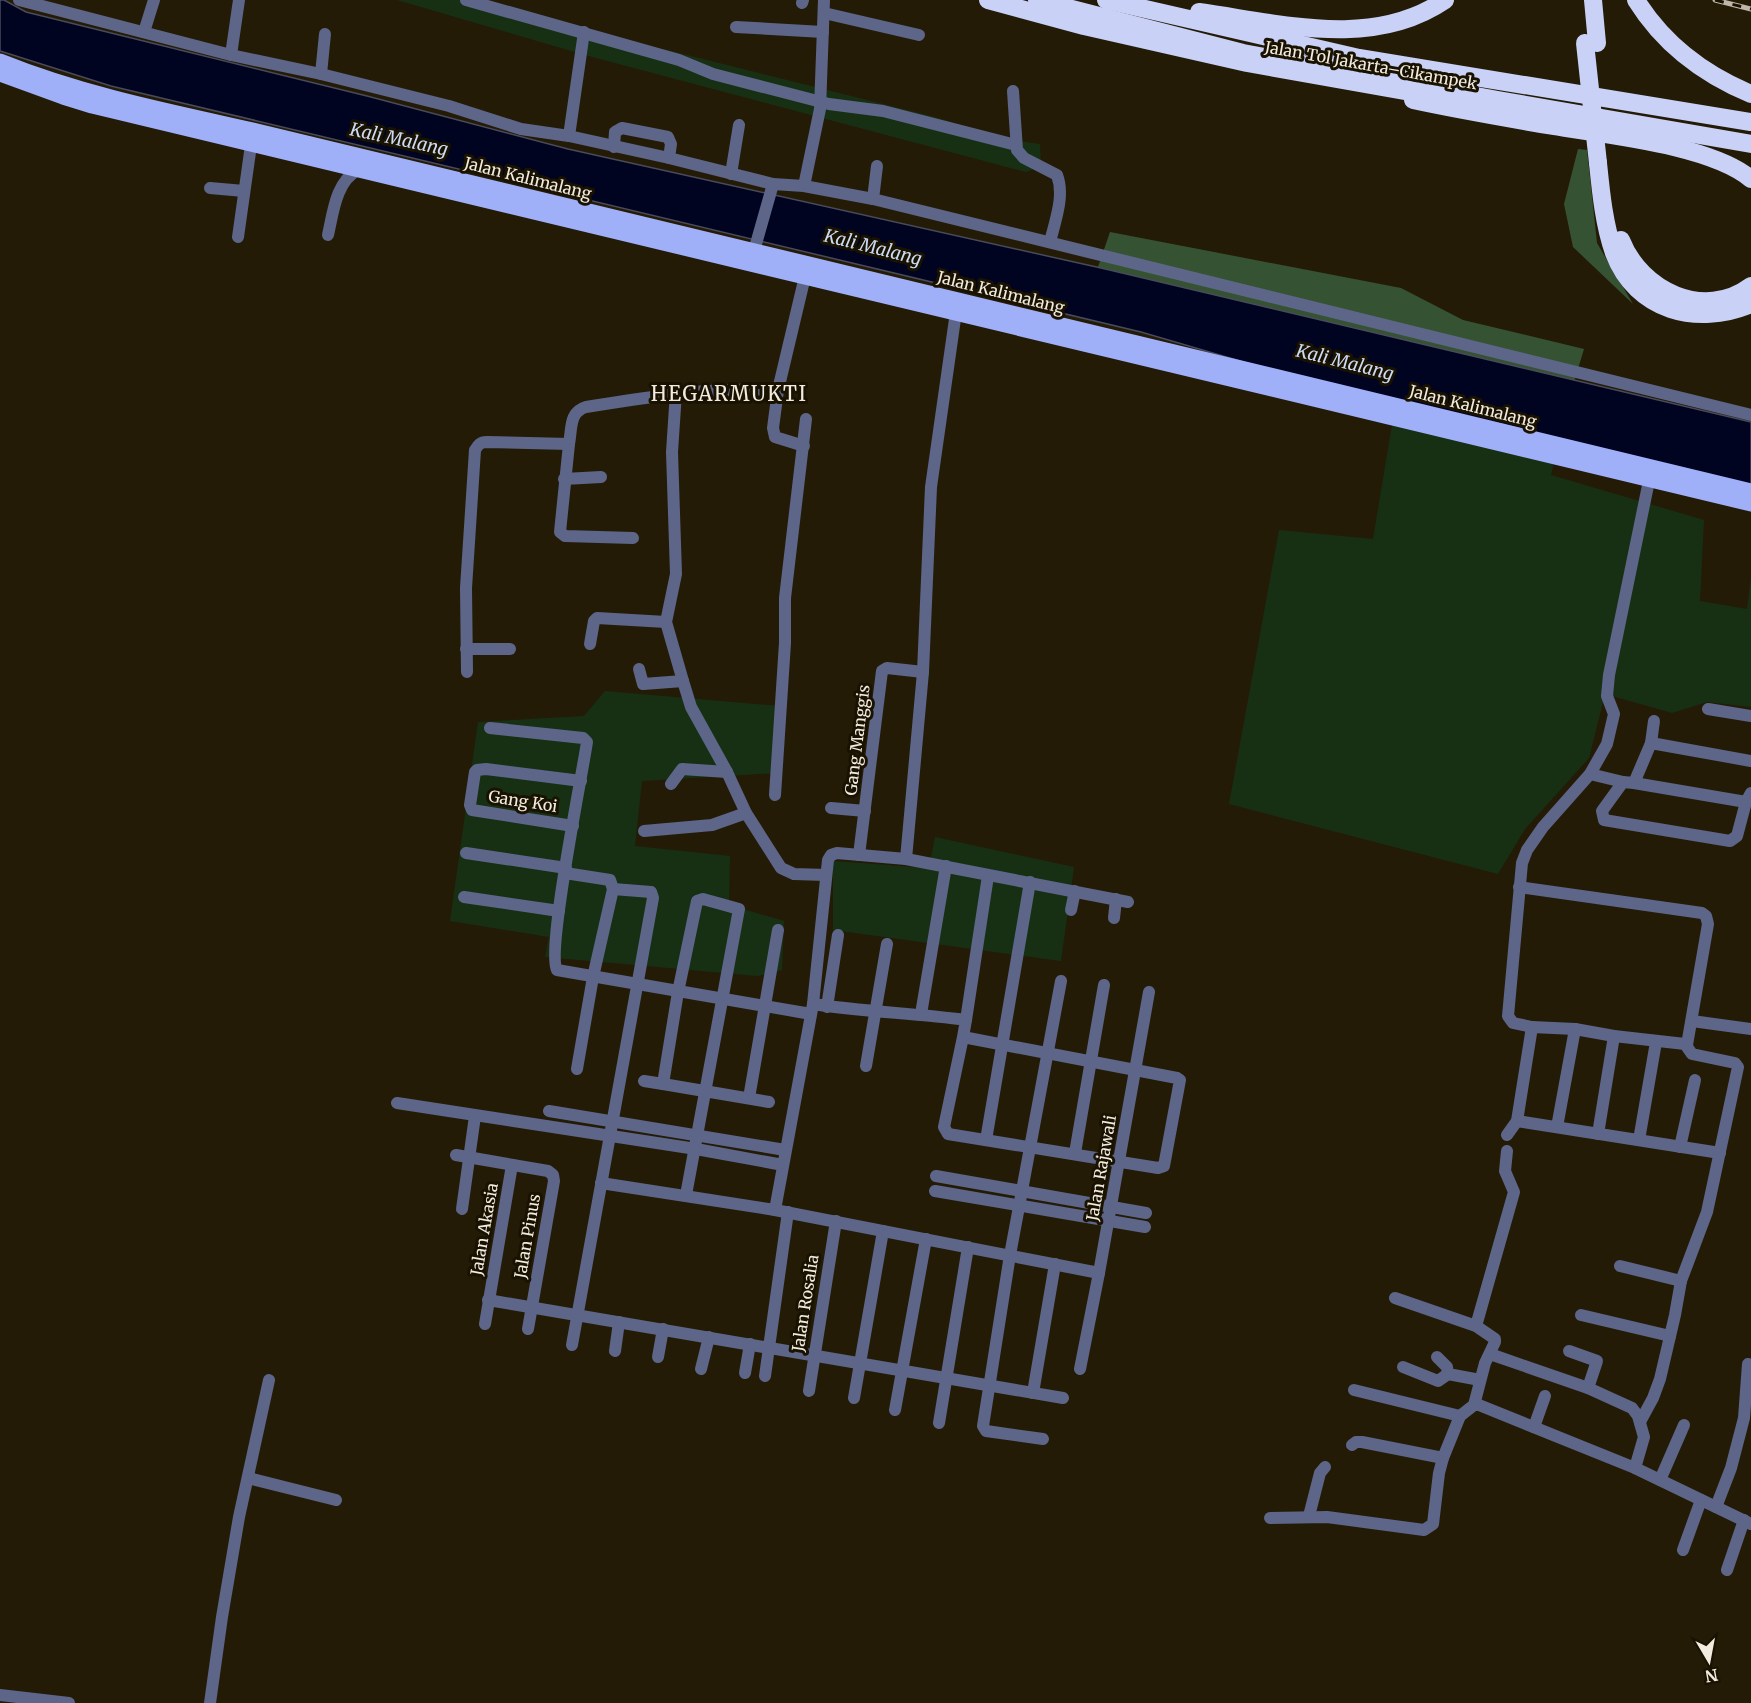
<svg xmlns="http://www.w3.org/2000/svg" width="1751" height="1703" font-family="Merriweather,serif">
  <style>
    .green { fill: #173014 }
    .forest { fill: #355332 }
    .water { fill: #000420; stroke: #494a5a; stroke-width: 1.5 }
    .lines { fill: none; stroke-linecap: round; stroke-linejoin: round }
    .minor { stroke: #5d6688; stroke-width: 12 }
    .major { stroke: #9fb0f9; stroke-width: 15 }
    .highway { stroke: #c9d2f6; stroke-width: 18 }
    .rail-casing { stroke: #bfb8aa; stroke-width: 5 }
    .rail { stroke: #1a1201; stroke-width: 3; stroke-dasharray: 9; stroke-linecap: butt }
    .highway-bridge { stroke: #c9d2f6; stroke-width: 18 }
    .labels { text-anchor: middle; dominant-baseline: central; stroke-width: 6; stroke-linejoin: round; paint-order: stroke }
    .street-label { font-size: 16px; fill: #f2ece0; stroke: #1a1201 }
    .water-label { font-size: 18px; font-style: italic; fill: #cddcf5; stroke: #1a1201 }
    .quarter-label { font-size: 20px; letter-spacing: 1.5px; fill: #f2ece0; stroke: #1a1201 }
  </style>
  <rect width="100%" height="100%" fill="#241b07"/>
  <g class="green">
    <path d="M397,0h89l129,37 316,79 81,24 28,4 1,22 -15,6 -441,-117z"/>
    <path d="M1395,407l163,38 -7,30 153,45 -4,81 47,8 4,-32v130l-44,-5 -35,11 -67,-19 -16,64 -64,71 -27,45 -269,-70 50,-274 94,9z"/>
    <path d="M605,691l175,15 -3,67 -135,8 -7,65 95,10 -1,49 55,16 -2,49 -24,6 -213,-19 4,-20 -99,-16 28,-199 106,-6z"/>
    <path d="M935,837l139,30 -13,94 -228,-31v-69l96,7z"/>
  </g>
  <g class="forest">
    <path d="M1578,149l9,1 10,93 36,61 -60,-57 -9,-43z"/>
    <path d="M1110,232l291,56 62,32 121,29 -10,33 -476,-115z"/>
  </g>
  <path class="water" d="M0,0h4l22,12 341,84 201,53 533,119 650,154v65l-356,-81 -254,-74 -1030,-246 -111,-35z"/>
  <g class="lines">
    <g class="minor">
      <path d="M19,0l212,55 90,19 128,32 72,23 48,7 100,22 104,26 31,2 69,13 878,216"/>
      <path d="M466,0l213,60 34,14 116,30 54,7 133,34"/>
      <path d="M802,3l1,-3"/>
      <path d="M824,13l95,22"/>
      <path d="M736,27l87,5"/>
      <path d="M144,32l10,-32"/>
      <path d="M231,55l8,-55"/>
      <path d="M321,74l4,-40"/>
      <path d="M1013,91l4,59 7,8 33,17c8,21 -2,46 -7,67"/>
      <path d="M569,136l15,-104"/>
      <path d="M614,147l1,-15 7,-4 46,9 3,7 -2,14"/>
      <path d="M731,174l8,-49"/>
      <path d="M804,186l16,-77 4,-109"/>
      <path d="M210,188l34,3"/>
      <path d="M873,199l4,-33"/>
      <path d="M328,235c5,-22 8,-54 30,-65l1,-4"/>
      <path d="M238,237l14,-99"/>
      <path d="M754,251l19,-67"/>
      <path d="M778,390l-5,38 2,9 29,9"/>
      <path d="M676,392l-4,60 4,122 -10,48 17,59 8,26 36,65 19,41 35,55 13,6 32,1"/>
      <path d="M569,444l-9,88 5,4 68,2"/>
      <path d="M564,479l37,-2"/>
      <path d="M590,644l4,-23 3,-3 69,4"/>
      <path d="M466,649h44"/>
      <path d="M639,669l4,15 40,-3"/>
      <path d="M467,672l-1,-84 9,-138c3,-5 5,-8 12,-8l82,2c3,-16 0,-32 17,-37 68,-11 123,-20 192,-17l29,-122"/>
      <path d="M1708,709l43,7"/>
      <path d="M490,728l93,10 4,4c-5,34 -41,210 -30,228l254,44"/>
      <path d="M1651,743l3,-22"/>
      <path d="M1590,774l33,8 11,1 17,-40 100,18"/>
      <path d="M1623,782l-21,29 2,9 126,21 7,-5 9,-34"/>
      <path d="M1634,783l112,19 5,-9"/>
      <path d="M671,784l11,-15 45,3"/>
      <path d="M775,795l10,-152v-45l21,-179"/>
      <path d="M831,808l34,3"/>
      <path d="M573,826l-101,-16 -2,-5 5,-33 2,-2 9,-1 95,12"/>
      <path d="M644,831l68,-6 34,-12"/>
      <path d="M466,853l100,15"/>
      <path d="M859,855l23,-184 5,-3 36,4"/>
      <path d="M906,859l222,43"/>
      <path d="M565,873l45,7 3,9 -20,88 -16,92"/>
      <path d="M1519,887l183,26 4,3 2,8 -21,121"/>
      <path d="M464,897l95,14"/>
      <path d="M1071,910l4,-19"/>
      <path d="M1114,918l2,-19"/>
      <path d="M813,1004c51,8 102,9 153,16l-3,17 214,41 3,2 -16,86 -6,2 -210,-34 -4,-7 19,-90"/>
      <path d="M827,1007l11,-72"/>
      <path d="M921,1014l25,-148"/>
      <path d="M966,1020l22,-144"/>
      <path d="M1692,1021l59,8"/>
      <path d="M866,1066l21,-122"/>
      <path d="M644,1081l19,3 15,-92 19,-91 6,-2 36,10 -53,286"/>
      <path d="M663,1084l106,18"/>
      <path d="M749,1098l29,-168"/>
      <path d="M397,1103l299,46 87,16"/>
      <path d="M549,1111l236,39"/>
      <path d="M1517,1121l203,32"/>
      <path d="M1557,1127l18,-98"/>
      <path d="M1598,1134l16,-98"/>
      <path d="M1507,1135l10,-14 15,-94"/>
      <path d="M986,1140l44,-258"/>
      <path d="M1639,1140l17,-98"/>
      <path d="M1680,1147l15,-67"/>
      <path d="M1075,1153l29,-168"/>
      <path d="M456,1155l92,16 5,4 1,6 -26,148"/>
      <path d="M936,1176l210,37"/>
      <path d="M601,1183l174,27 324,63"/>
      <path d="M935,1191l210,36"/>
      <path d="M462,1209l13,-93"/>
      <path d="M775,1210l38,-206 15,-144 3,-5 6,-2 69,6 17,-187 8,-185 26,-182"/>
      <path d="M1620,1266l61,15"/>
      <path d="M488,1300l575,98"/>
      <path d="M1581,1315l89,21"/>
      <path d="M485,1324l27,-159"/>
      <path d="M1476,1326l38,-134 -9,-21 2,-20"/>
      <path d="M572,1345l81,-447 -2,-6 -38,-3"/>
      <path d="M615,1351l4,-29"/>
      <path d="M1569,1351l28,10 -9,27"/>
      <path d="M1490,1354l98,34 44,20 6,8 6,21 -9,31"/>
      <path d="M658,1357l5,-28"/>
      <path d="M1437,1357l10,10 1,7 32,6"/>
      <path d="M1403,1367l35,14 10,-7"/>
      <path d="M701,1369l8,-32"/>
      <path d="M1080,1369l19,-96 50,-281"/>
      <path d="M745,1373l5,-29"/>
      <path d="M765,1376l23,-164"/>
      <path d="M1354,1390l106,26"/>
      <path d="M809,1391l27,-170"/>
      <path d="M1033,1393l22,-129"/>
      <path d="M854,1398l29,-167"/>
      <path d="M1474,1405h5l156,63 116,56"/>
      <path d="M895,1410l31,-171"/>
      <path d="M1640,1422l13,-24 7,-19 15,-64 6,-34 26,-69 31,-145 -3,-4 -43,-9 -7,-10 -71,-8 -39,-7 -43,-2 -19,-4 -5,-7 14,-153 5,-13 16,-23 47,-53 17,-30 7,-30 -7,-18 2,-21 42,-204"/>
      <path d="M939,1423l29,-176"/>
      <path d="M1534,1427l11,-31"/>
      <path d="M1043,1439l-57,-8 -3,-5 27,-171 51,-274"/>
      <path d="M1352,1445l4,-3h6l81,16"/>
      <path d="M248,1478l88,22"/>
      <path d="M1660,1480l24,-55"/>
      <path d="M1716,1507l15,-39 13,-50 4,-54"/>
      <path d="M1309,1516l11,-43 5,-6"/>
      <path d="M1270,1518l57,-1 97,13 9,-6 6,-51 4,-15 17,-42 14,-11 11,-42 10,-21v-3l-19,-13 -81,-28"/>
      <path d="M1683,1550l18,-50"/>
      <path d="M1727,1570l17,-50"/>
      <path d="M0,1695l69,8"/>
      <path d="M210,1703l12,-86 17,-100 30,-137"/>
    </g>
    <g class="major">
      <path d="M0,61c82,33 167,50 253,69l1498,361"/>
      <path d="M0,74l63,23 29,9 1659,398"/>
    </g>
    <g class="highway">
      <path d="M988,0l96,26 163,37 180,32"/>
      <path d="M1106,0l253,58 392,64"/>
      <path d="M1593,0l4,43"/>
      <path d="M1636,0c28,45 67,74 115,94"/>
      <path d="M1199,12c80,11 173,38 246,-12"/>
      <path d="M1413,100c46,10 93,18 140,26 53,9 157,19 198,53"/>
      <path d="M1598,163c3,30 6,61 16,90 22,58 83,74 137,51"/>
      <path d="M1621,240c20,51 83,81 130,46"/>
    </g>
    <defs>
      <path id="rail" d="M1715,0l36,9"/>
    </defs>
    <use href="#rail" class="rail-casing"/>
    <use href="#rail" class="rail"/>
    <g class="highway-bridge">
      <path d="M1037,0l206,53 255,47 253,44"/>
      <path d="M1585,43l13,120"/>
    </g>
  </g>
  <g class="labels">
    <g class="street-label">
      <text transform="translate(1371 65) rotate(10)">Jalan Tol Jakarta–Cikampek</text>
      <text transform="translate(528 178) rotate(14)">Jalan Kalimalang</text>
      <text transform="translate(1001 292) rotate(14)">Jalan Kalimalang</text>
      <text transform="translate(1473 406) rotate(14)">Jalan Kalimalang</text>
      <text transform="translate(857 740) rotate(-83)">Gang Manggis</text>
      <text transform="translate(523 801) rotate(9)">Gang Koi</text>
      <text transform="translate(1101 1168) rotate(-80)">Jalan Rajawali</text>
      <text transform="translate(484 1229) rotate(-80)">Jalan Akasia</text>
      <text transform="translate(527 1236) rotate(-80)">Jalan Pinus</text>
      <text transform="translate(805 1303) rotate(-81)">Jalan Rosalia</text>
    </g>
    <g class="water-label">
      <text transform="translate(399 139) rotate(12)">Kali Malang</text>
      <text transform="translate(873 247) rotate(14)">Kali Malang</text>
      <text transform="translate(1345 362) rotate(14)">Kali Malang</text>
    </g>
    <g class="quarter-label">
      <text x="729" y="393">HEGARMUKTI</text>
    </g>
  </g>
  <g transform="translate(1709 1661) rotate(170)" stroke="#1a1201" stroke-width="4.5" paint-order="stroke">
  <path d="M0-4.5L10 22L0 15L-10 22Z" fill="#f2ece0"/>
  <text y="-9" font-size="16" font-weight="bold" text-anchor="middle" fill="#f2ece0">N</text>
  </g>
</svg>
